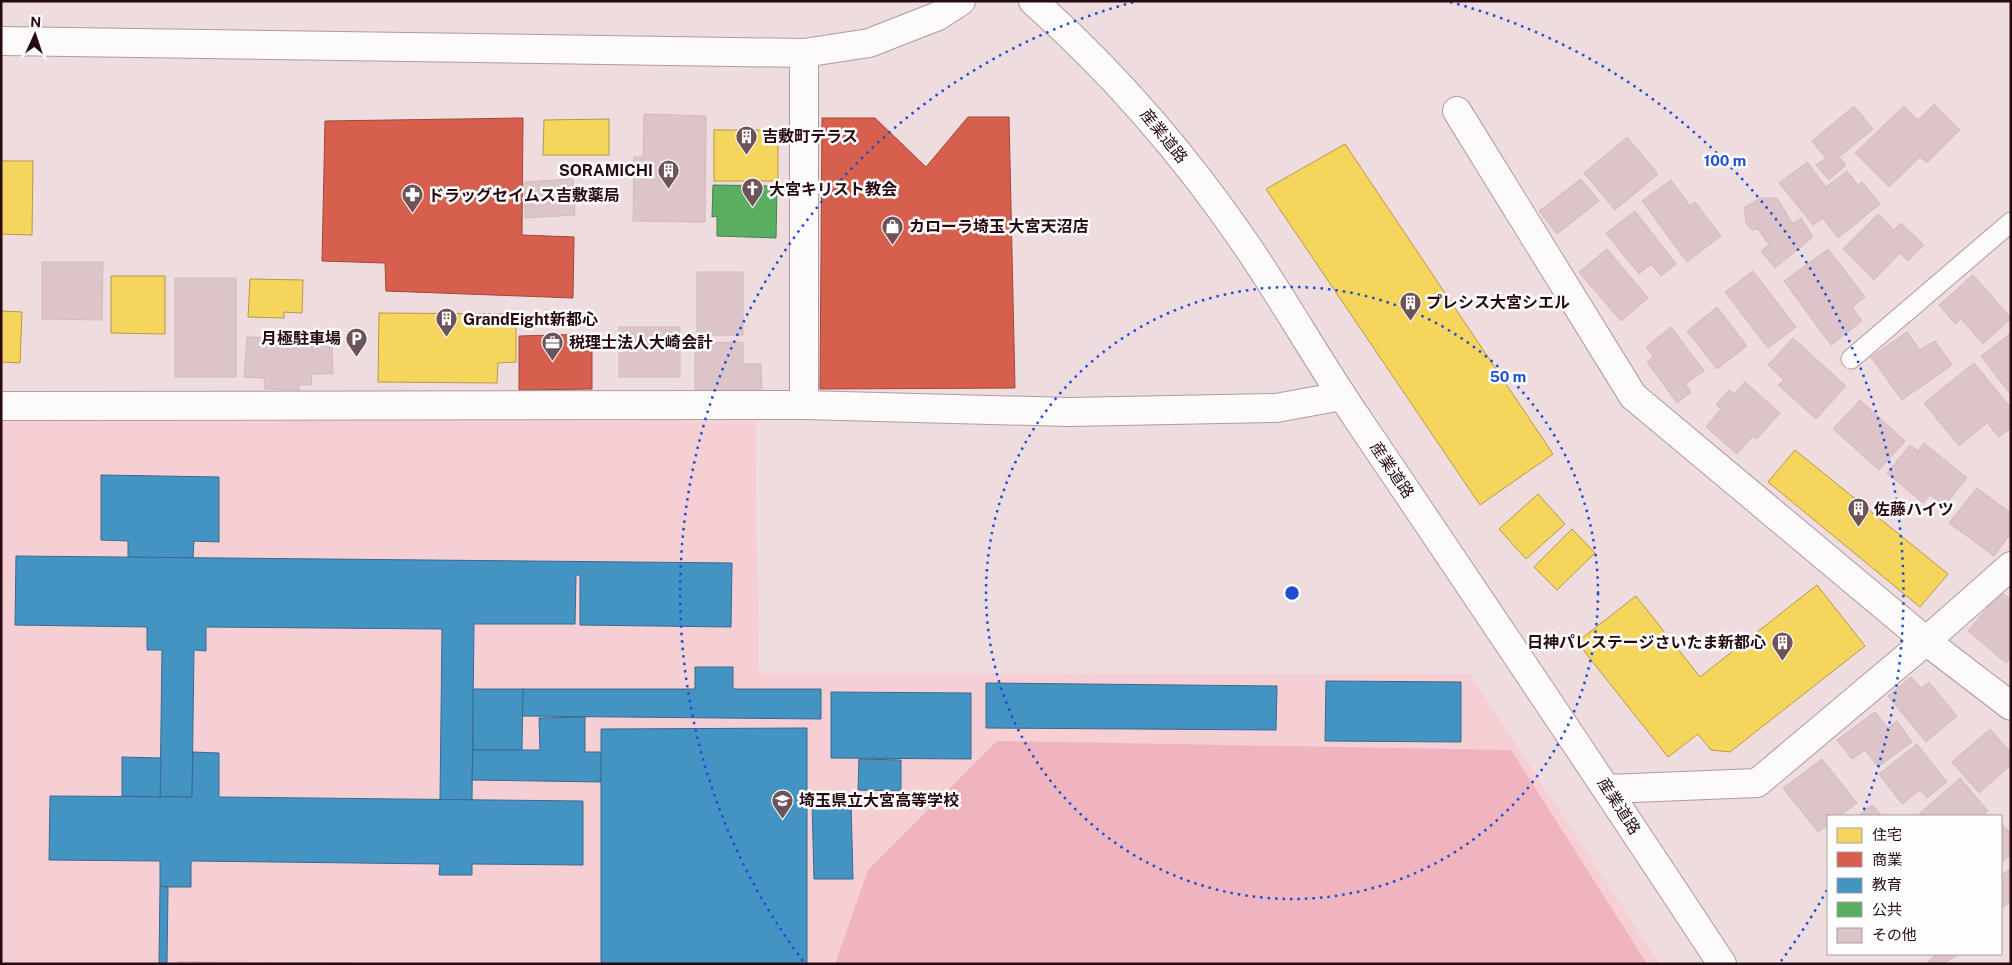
<svg xmlns="http://www.w3.org/2000/svg" width="2012" height="965" font-family="'Public Sans','Noto Sans JP',sans-serif">
  <style>
    .built { fill: #f6cfd4 }
    .green { fill: #efb4bd }
    .homes { fill: #f6d55c; stroke: #b89846 }
    .shops { fill: #d6604d; stroke: #a2463b }
    .schools { fill: #4393c3; stroke: #3b6a8e }
    .public { fill: #5aae61; stroke: #4b7d49 }
    .building { fill: #dcc4c8; stroke: #d2babe }
    .lines { fill: none; stroke-linecap: round; stroke-linejoin: round }
    .service-casing { stroke: #b09a9e; stroke-width: 21 }
    .minor-casing { stroke: #b09a9e; stroke-width: 30 }
    .tertiary-casing { stroke: #b09a9e; stroke-width: 30 }
    .primary-casing { stroke: #b09a9e; stroke-width: 30 }
    .service { stroke: #fcfafa; stroke-width: 19 }
    .minor { stroke: #fcfafa; stroke-width: 28 }
    .tertiary { stroke: #fcfafa; stroke-width: 28 }
    .primary { stroke: #fcfafa; stroke-width: 28 }
    .ring { fill: none; stroke: #1d4ed8; stroke-width: 2.5; stroke-dasharray: 2.5 5 }
    .labels { text-anchor: middle; dominant-baseline: central; stroke-width: 5; stroke-linejoin: round; paint-order: stroke }
    .poi-label { font-size: 16px; font-weight: bold; fill: #280b11; stroke: #fefefe; text-anchor: start }
    .street-label { font-size: 16px; fill: #280b11; stroke: #fefefe }
    .centre { fill: #1d4ed8; stroke: #fefefe; stroke-width: 2.5 }
    .ring-label { font-size: 15px; text-anchor: middle; font-weight: bold; fill: #1d4ed8; stroke: #fefefe; stroke-width: 5; stroke-linejoin: round; paint-order: stroke }
  </style>
  <rect width="100%" height="100%" fill="#eedcde"/>
  <path class="built" d="M1,419l754,2 4,252 711,1 190,290h-1659z"/>
  <g class="green">
    <path d="M997,741l514,9 136,214h-812l33,-94z"/>
    <path d="M177,961l306,3h-306z"/>
  </g>
  <g class="homes">
    <path d="M609,119v36h-66l1,-35z"/>
    <rect x="714" y="130" width="64" height="51"/>
    <path d="M1345,144l208,310 -73,51 -214,-316z"/>
    <path d="M1,161h32l-1,74 -31,-1z"/>
    <path d="M111,276h54v58l-54,-1z"/>
    <path d="M250,279l53,1 -1,33 -18,-1v6l-36,-1z"/>
    <path d="M1,311l21,1 -2,51 -19,-1z"/>
    <path d="M379,313l137,1v48l-18,1 -1,20 -119,-1z"/>
    <path d="M1795,450l153,124 -28,33 -152,-125z"/>
    <path d="M1538,494l27,30 -39,35 -27,-30z"/>
    <path d="M1572,529l23,24 -38,37 -23,-23z"/>
    <path d="M1817,585l48,61 -135,106 -19,-2 -13,-16 -30,23 -91,-115 59,-46 64,81z"/>
  </g>
  <g class="shops">
    <path d="M968,117h41l6,271 -195,1 2,-271h53l51,49z"/>
    <path d="M523,118l-1,117 52,2 -1,61 -187,-7 -1,-28 -63,-2 3,-140z"/>
    <path d="M592,334v55l-73,1v-54z"/>
  </g>
  <g class="schools">
    <path d="M101,475l118,2v65l-25,-1 -1,17h-65v-17l-27,-1z"/>
    <path d="M16,556l716,7 -1,64 -151,-2v-50h-4l-1,49h-101l-2,176h-32l2,-171 -236,-2v24l-12,-1 -2,147h-32l2,-147h-15v-23l-132,-2z"/>
    <path d="M695,667h38v22h88v30l-299,-3 1,-27h172z"/>
    <path d="M1326,681l135,1v60l-136,-1z"/>
    <path d="M986,683l291,3 -1,44 -290,-2z"/>
    <path d="M473,689h50l-1,61h-49z"/>
    <path d="M831,692l140,1v66l-140,-1z"/>
    <path d="M585,717v35h16v30l-129,-2 1,-30h67l-1,-32z"/>
    <path d="M807,728v236h-206v-235z"/>
    <path d="M193,752l26,1v44l364,4v64l-111,-1v11h-33l1,-11 -249,-3v26h-23l-8,-1v-25l-111,-1 1,-64 142,1z"/>
    <path d="M122,757l39,1 -1,39 -38,-1z"/>
    <path d="M859,759l42,1v31l-43,-1z"/>
    <path d="M812,802h39l2,77h-39z"/>
    <path d="M160,886l8,1 -1,77h-8z"/>
  </g>
  <path class="public" d="M713,185l64,1 -1,52 -59,-2v-20l-5,1z"/>
  <g class="building">
    <path d="M1934,104l26,26 -33,33 -7,-6 -31,30 -34,-34 49,-47 14,14z"/>
    <path d="M1854,106l19,23 -34,28 7,8 -17,15 -13,-15 10,-7 -14,-17z"/>
    <path d="M644,114l62,2 -1,106 -72,-1 1,-64h9z"/>
    <path d="M1627,137l31,37 -43,36 -31,-37z"/>
    <path d="M1807,162l19,25 21,-16 11,14 4,-3 18,22 -42,34 -15,-20 -10,7 -34,-42z"/>
    <path d="M573,179l2,36 -50,3 -1,-36z"/>
    <path d="M1581,179l18,22 -42,33 -18,-23z"/>
    <path d="M1671,180l19,26 5,-4 26,34 -34,26 -45,-61z"/>
    <path d="M1760,198h17l16,26 8,-6 12,19 -38,31 -14,-17 8,-6 -11,-16 -6,1 -6,-7 -2,-15z"/>
    <path d="M1635,211l41,53 -15,12 -10,-12 -12,10 -33,-41z"/>
    <path d="M1878,214l16,16 7,-7 23,22 -16,16 -8,-8 -26,27 -31,-31z"/>
    <path d="M1607,249l41,49 -27,23 -42,-49z"/>
    <path d="M1828,249l37,48 -13,10 10,14 -31,24 -47,-64z"/>
    <path d="M42,262h61l-1,58 -60,-1z"/>
    <path d="M1753,271l43,56 -28,21 -43,-56z"/>
    <rect x="697" y="272" width="46" height="63"/>
    <path d="M1973,275l38,43 -28,26 -22,-25 -6,5 -16,-19z"/>
    <rect x="175" y="278" width="61" height="99"/>
    <path d="M1717,307l30,39 -30,23 -30,-38z"/>
    <rect x="619" y="327" width="61" height="50"/>
    <path d="M1671,327l33,44 -19,13 6,8 -14,11 -30,-41 6,-6 -7,-9z"/>
    <path d="M1907,332l13,18 15,-9 17,24 -50,35 -31,-43z"/>
    <path d="M2011,333v62l-30,-39z"/>
    <path d="M247,337l85,2 1,35h-21l-1,11h-12v5l-34,-1 -1,-11 -20,-1z"/>
    <path d="M1793,338l53,48 -30,33 -38,-34 6,-5 -16,-15z"/>
    <path d="M743,342v22h18l1,31 -67,1v-53z"/>
    <path d="M1974,363l37,45v20l-12,9 -12,-14 -28,23 -35,-43z"/>
    <path d="M1745,382l35,31 -23,26 -4,-3 -16,18 -31,-27 15,-18 -5,-4 13,-15 5,4z"/>
    <path d="M1860,400l45,41 -26,29 -46,-41z"/>
    <path d="M1924,443l43,35 -23,28 -14,-11 -7,8 -36,-30 23,-28 8,6z"/>
    <path d="M1977,488l34,25v20l-17,23 -45,-33z"/>
    <path d="M2001,592l10,8v57l-5,6 -38,-32z"/>
    <path d="M1911,677l10,11 8,-6 28,34 -31,26 -38,-46z"/>
    <path d="M1875,712l13,16 9,-7 15,21 -34,25 -13,-17 -13,9 -15,-19z"/>
    <path d="M1990,729l21,24v12l-32,28 -27,-31z"/>
    <path d="M1917,744l30,38 -20,16 -7,-8 -18,14 -23,-30z"/>
    <path d="M1822,759l35,44 -18,13h-11v9l-10,7 -35,-44z"/>
    <path d="M1960,778l28,33 -5,5h-66z"/>
    <path d="M1872,805l10,11h-24z"/>
    <path d="M2002,824l9,10v20l-10,9z"/>
    <path d="M2011,869v33l-10,6v-33z"/>
    <path d="M1936,954h24l-18,10 -14,-2z"/>
  </g>
  <g class="lines">
    <defs>
      <path id="service" d="M1851,359l160,-137"/>
      <g id="minor">
        <path d="M1457,111l176,285 293,245 85,65"/>
        <path d="M804,405v-352"/>
        <path d="M1,406l803,-1 266,7 206,-4 66,-12"/>
        <path d="M1608,789l149,-6 169,-142 85,-75"/>
      </g>
      <path id="tertiary" d="M1,41l803,12 65,-10 69,-27 23,-15"/>
      <path id="primary" d="M1033,1c81,72 151,153 212,242 39,57 73,118 112,175 123,182 245,363 365,546"/>
    </defs>
    <use href="#service" class="service-casing"/>
    <use href="#minor" class="minor-casing"/>
    <use href="#tertiary" class="tertiary-casing"/>
    <use href="#primary" class="primary-casing"/>
    <use href="#service" class="service"/>
    <use href="#minor" class="minor"/>
    <use href="#tertiary" class="tertiary"/>
    <use href="#primary" class="primary"/>
  </g>
  <g class="ring">
    <circle cx="1292" cy="593" r="306"/>
    <path d="M1827 890A612 612 0 0 1 1781 961M803 961A612 612 0 0 1 1134 2M1450 2A612 612 0 0 1 1863 812"/>
  </g>
  <defs>
    <symbol id="building-pin" viewBox="-11 -11 22 30"><path d="M0 17L-7.5 6A9.5 9.5 0 1 1 7.5 6Z" fill="#6d5459" stroke="#fefefe"/><path d="M-4-6H4V6H1V3H-1V6H-4ZM-2.5-4.3h1.7v1.8h-1.7ZM.8-4.3h1.7v1.8H.8ZM-2.5-1h1.7V.8h-1.7ZM.8-1h1.7V.8H.8Z" fill="#fff"/></symbol>
    <symbol id="church-pin" viewBox="-11 -11 22 30"><path d="M0 17L-7.5 6A9.5 9.5 0 1 1 7.5 6Z" fill="#6d5459" stroke="#fefefe"/><path d="M-1.2-6h2.4v3.5h3.3v2.4h-3.3V6h-2.4V-.1h-3.3v-2.4h3.3Z" fill="#fff"/></symbol>
    <symbol id="pharmacy-pin" viewBox="-11 -11 22 30"><path d="M0 17L-7.5 6A9.5 9.5 0 1 1 7.5 6Z" fill="#6d5459" stroke="#fefefe"/><path d="M-2-6h4v4h4v4h-4v4h-4v-4h-4v-4h4Z" fill="#fff"/></symbol>
    <symbol id="shop-pin" viewBox="-11 -11 22 30"><path d="M0 17L-7.5 6A9.5 9.5 0 1 1 7.5 6Z" fill="#6d5459" stroke="#fefefe"/><path d="M-5-2.5h2.3a2.7 3.5 0 0 1 5.4 0H5L5.5 6h-11ZM-1.5-2.5h3a1.5 2.3 0 0 0-3 0Z" fill="#fff"/></symbol>
    <symbol id="parking-pin" viewBox="-11 -11 22 30"><path d="M0 17L-7.5 6A9.5 9.5 0 1 1 7.5 6Z" fill="#6d5459" stroke="#fefefe"/><path d="M-3.5-5.5H1a3.5 3.5 0 0 1 0 7H-1V5.5H-3.5ZM-1-3.4V-.6H.8a1.4 1.4 0 0 0 0-2.8Z" fill="#fff"/></symbol>
    <symbol id="office-pin" viewBox="-11 -11 22 30"><path d="M0 17L-7.5 6A9.5 9.5 0 1 1 7.5 6Z" fill="#6d5459" stroke="#fefefe"/><path d="M-6-3h4V-5.5h4V-3h4V5H-6ZM-1-4.5V-3h2v-1.5ZM-6 0V1H6V0Z" fill="#fff"/></symbol>
    <symbol id="school-pin" viewBox="-11 -11 22 30"><path d="M0 17L-7.5 6A9.5 9.5 0 1 1 7.5 6Z" fill="#6d5459" stroke="#fefefe"/><path d="M0-5L7-2L0 1L-7-2ZM-4 1L0 2.5L4 1V4Q0 6-4 4Z" fill="#fff"/></symbol>
  </defs>
  <g fill-rule="evenodd">
    <use href="#building-pin" x="734" y="124" width="25" height="34"/>
    <use href="#building-pin" x="656" y="158" width="25" height="34"/>
    <use href="#church-pin" x="740" y="176" width="25" height="34"/>
    <use href="#pharmacy-pin" x="400" y="182" width="25" height="34"/>
    <use href="#shop-pin" x="880" y="214" width="25" height="34"/>
    <use href="#building-pin" x="1398" y="290" width="25" height="34"/>
    <use href="#building-pin" x="434" y="306" width="25" height="34"/>
    <use href="#parking-pin" x="344" y="326" width="25" height="34"/>
    <use href="#office-pin" x="540" y="330" width="25" height="34"/>
    <use href="#building-pin" x="1846" y="496" width="25" height="34"/>
    <use href="#building-pin" x="1770" y="630" width="25" height="34"/>
    <use href="#school-pin" x="770" y="788" width="25" height="34"/>
  </g>
  <g class="labels">
    <g class="poi-label">
      <text x="762" y="136">吉敷町テラス</text>
      <text x="653" y="170" text-anchor="end">SORAMICHI</text>
      <text x="769" y="189">大宮キリスト教会</text>
      <text x="428" y="195">ドラッグセイムス吉敷薬局</text>
      <text x="909" y="226">カローラ埼玉 大宮天沼店</text>
      <text x="1426" y="302">プレシス大宮シエル</text>
      <text x="463" y="319">GrandEight新都心</text>
      <text x="341" y="338" text-anchor="end">月極駐車場</text>
      <text x="569" y="342">税理士法人大崎会計</text>
      <text x="1874" y="509">佐藤ハイツ</text>
      <text x="1766" y="642" text-anchor="end">日神パレステージさいたま新都心</text>
      <text x="799" y="800">埼玉県立大宮高等学校</text>
    </g>
    <g class="street-label">
      <text transform="translate(1164 136) rotate(51)">産業道路</text>
      <text transform="translate(1392 470) rotate(56)">産業道路</text>
      <text transform="translate(1619 806) rotate(57)">産業道路</text>
    </g>
  </g>
  <circle cx="1292" cy="593" r="8" class="centre"/>
  <g class="ring-label">
    <text x="1725" y="166">100 m</text>
    <text x="1508" y="382">50 m</text>
  </g>
  <rect width="2012" height="965" fill="none" stroke="#280b11" stroke-width="5"/>
  <rect x="1827" y="815" width="175" height="140" fill="#fefefe" stroke="#a89d9f"/>
  <rect x="1837" y="828" width="25" height="15" fill="#f6d55c" stroke="#a89d9f"/>
  <text x="1872" y="840" font-size="15" fill="#280b11">住宅</text>
  <rect x="1837" y="852" width="25" height="15" fill="#d6604d" stroke="#a89d9f"/>
  <text x="1872" y="865" font-size="15" fill="#280b11">商業</text>
  <rect x="1837" y="878" width="25" height="15" fill="#4393c3" stroke="#a89d9f"/>
  <text x="1872" y="890" font-size="15" fill="#280b11">教育</text>
  <rect x="1837" y="902" width="25" height="15" fill="#5aae61" stroke="#a89d9f"/>
  <text x="1872" y="915" font-size="15" fill="#280b11">公共</text>
  <rect x="1837" y="928" width="25" height="15" fill="#dcc4c8" stroke="#a89d9f"/>
  <text x="1872" y="940" font-size="15" fill="#280b11">その他</text>
  <g transform="translate(35 35) rotate(3)" stroke="#fefefe" stroke-width="4" paint-order="stroke">
  <path d="M0-4L9 19L0 12L-9 19Z" fill="#280b11"/>
  <text y="-8" font-size="14" font-weight="bold" text-anchor="middle" fill="#280b11">N</text>
  </g>
</svg>
